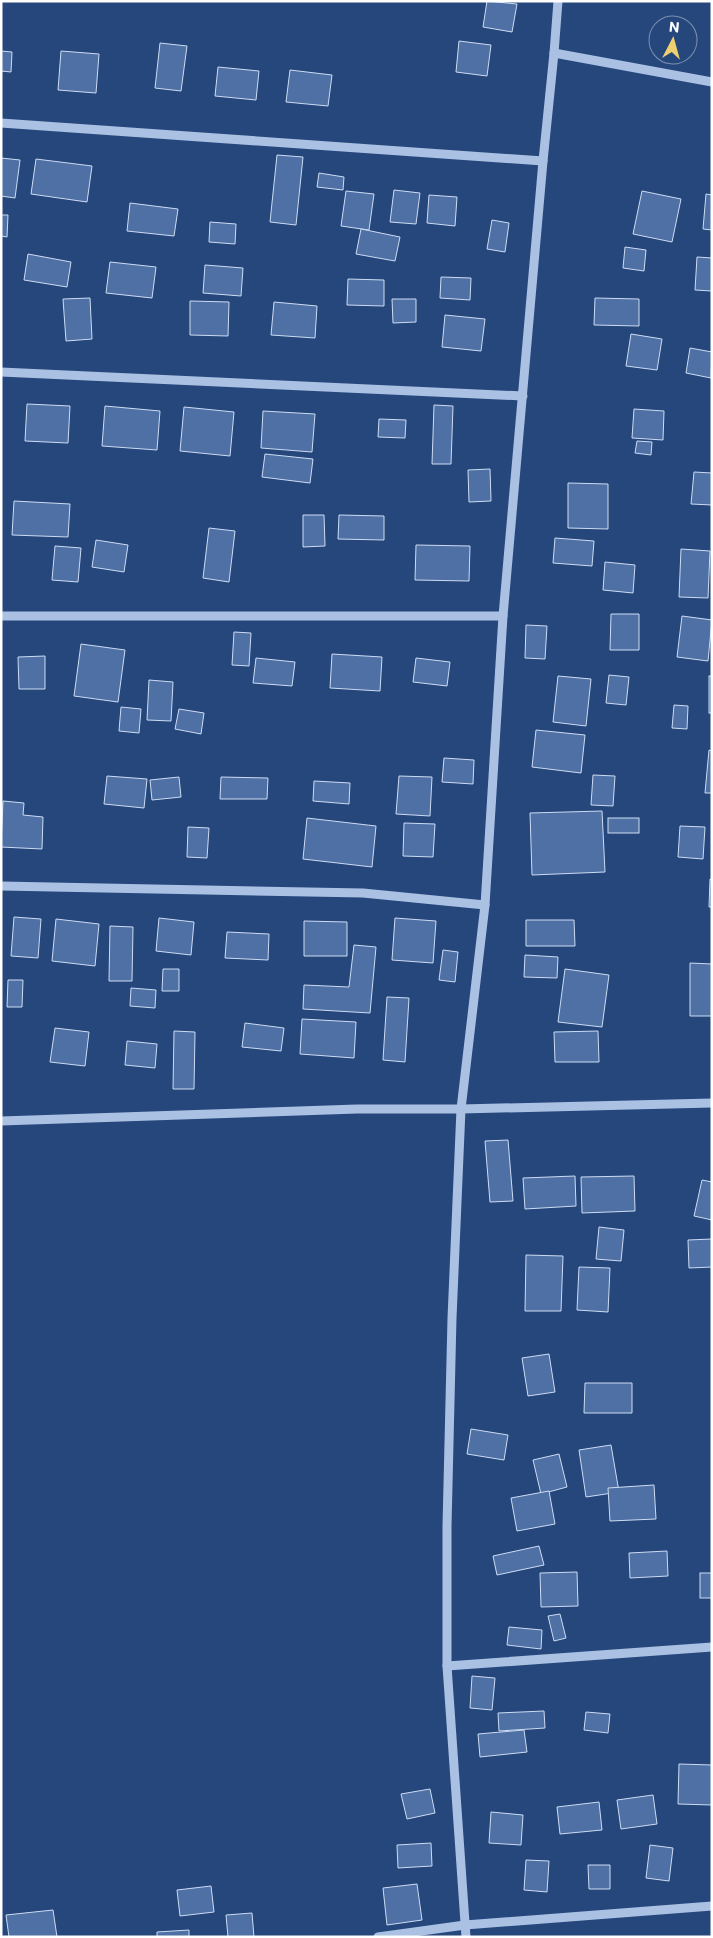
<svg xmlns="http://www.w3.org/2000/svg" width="713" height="1938" font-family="Commissioner,sans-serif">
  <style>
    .building { fill: #4e70a4; stroke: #cddcf4 }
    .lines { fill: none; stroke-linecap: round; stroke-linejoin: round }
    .minor { stroke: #abc1e4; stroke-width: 9 }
  </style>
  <rect width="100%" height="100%" fill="#26477c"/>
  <g class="building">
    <path d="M487,1l30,3 -5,28 -29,-5z"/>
    <path d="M459,41l32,4 -4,31 -31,-4z"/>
    <path d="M160,43l27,3 -6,45 -26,-3z"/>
    <path d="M1,51l11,1 -1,20 -10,-1z"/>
    <path d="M61,51l38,3 -3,39 -38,-3z"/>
    <path d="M218,67l41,4 -3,29 -41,-4z"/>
    <path d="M290,70l42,5 -4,31 -42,-4z"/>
    <path d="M277,155l26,2 -7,68 -26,-3z"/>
    <path d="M1,158l19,2 -5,38 -14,-2z"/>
    <path d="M36,159l56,7 -5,36 -56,-8z"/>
    <path d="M319,173l25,4 -1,13 -26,-3z"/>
    <path d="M394,190l26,3 -4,31 -26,-2z"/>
    <path d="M346,191l28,3 -5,36 -28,-4z"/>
    <path d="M642,191l39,8 -9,43 -39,-8z"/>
    <path d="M706,194l6,1v35l-9,-1z"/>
    <path d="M429,195l28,2 -2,29 -28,-3z"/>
    <path d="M130,203l48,6 -4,27 -47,-5z"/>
    <path d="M1,215h7l-1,22 -6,-1z"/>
    <path d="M492,220l17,3 -4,29 -18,-3z"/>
    <path d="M210,222l26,2 -1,20 -26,-2z"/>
    <path d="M361,229l39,8 -5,24 -39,-7z"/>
    <path d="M625,247l21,3 -2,21 -21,-3z"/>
    <path d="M28,254l43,8 -4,25 -43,-7z"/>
    <path d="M697,257l15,1v33l-17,-1z"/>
    <path d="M110,262l46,5 -4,31 -46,-5z"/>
    <path d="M205,265l38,3 -2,28 -38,-3z"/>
    <path d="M441,277l30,1 -1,22 -30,-2z"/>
    <path d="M348,279l36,1v26l-37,-1z"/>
    <path d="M90,298l2,41 -26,2 -3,-42z"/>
    <path d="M595,298l44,1v27l-45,-1z"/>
    <path d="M392,299h24v23l-23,1z"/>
    <path d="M190,301l39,1 -1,34 -38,-1z"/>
    <path d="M274,302l43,4 -2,32 -44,-3z"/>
    <path d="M445,315l40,4 -4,32 -39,-4z"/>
    <path d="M631,334l31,5 -5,31 -31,-4z"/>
    <path d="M690,348l22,4 -1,26 -25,-5z"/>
    <path d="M27,404l43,2 -2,37 -43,-2z"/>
    <path d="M434,405l19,1 -2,58h-19z"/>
    <path d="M105,406l55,5 -3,39 -55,-4z"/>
    <path d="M184,407l50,5 -4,44 -50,-5z"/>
    <path d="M634,409l30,2 -1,29 -31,-2z"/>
    <path d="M263,411l52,3 -3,38 -51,-4z"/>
    <path d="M379,419l27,1 -1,18 -27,-1z"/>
    <path d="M637,441l15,1 -1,13 -16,-2z"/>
    <path d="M265,454l48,5 -3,24 -48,-6z"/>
    <path d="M490,469l1,32 -22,1 -1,-32z"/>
    <path d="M694,472l18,1v32l-21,-1z"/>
    <path d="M568,483l40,1v45l-40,-1z"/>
    <path d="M14,501l56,3 -2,33 -56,-2z"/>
    <path d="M303,515h21l1,31 -22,1z"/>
    <path d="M339,515l45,1v24l-46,-1z"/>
    <path d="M209,528l26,3 -6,51 -26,-4z"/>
    <path d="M555,538l39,3 -2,25 -39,-3z"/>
    <path d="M96,540l32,5 -4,27 -32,-5z"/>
    <path d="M416,545l54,1 -1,35 -54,-1z"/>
    <path d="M55,546l26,2 -3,34 -26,-2z"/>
    <path d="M681,549l29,2 -2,47 -29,-1z"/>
    <path d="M605,562l30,3 -2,28 -30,-3z"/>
    <path d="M611,614h28v36h-29z"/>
    <path d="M682,616l30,4 -4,41 -31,-4z"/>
    <path d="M526,625l21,1 -2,33 -20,-1z"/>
    <path d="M234,632l17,1 -2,33 -17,-1z"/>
    <path d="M81,644l44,6 -7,52 -44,-6z"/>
    <path d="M332,654l50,3 -2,34 -50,-3z"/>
    <path d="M45,656v33h-26l-1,-32z"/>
    <path d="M256,658l39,4 -3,24 -39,-3z"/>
    <path d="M416,658l34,4 -3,24 -34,-4z"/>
    <path d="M609,675l20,2 -3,28 -20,-2z"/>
    <path d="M558,676l33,3 -5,47 -33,-4z"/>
    <rect x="709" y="676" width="3" height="37"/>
    <path d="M149,680l24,2 -2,39 -24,-1z"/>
    <path d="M674,705l14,1 -1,23 -15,-1z"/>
    <path d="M121,707l20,2 -2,24 -20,-2z"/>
    <path d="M179,709l25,4 -3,21 -26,-5z"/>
    <path d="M536,730l49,5 -4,38 -49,-6z"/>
    <path d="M709,750l3,1v42h-7z"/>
    <path d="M444,758l30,2 -1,24 -31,-2z"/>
    <path d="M593,775l22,1 -2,30 -22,-1z"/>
    <path d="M107,776l40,3 -3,29 -40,-4z"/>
    <path d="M399,776l33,1 -2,39 -34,-2z"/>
    <path d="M179,777l2,20 -29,3 -2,-20z"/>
    <path d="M221,777l47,1 -1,21h-47z"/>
    <path d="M314,781l36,2 -1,21 -36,-3z"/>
    <path d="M3,801l21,2 -1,12 20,2 -1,32 -41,-2z"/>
    <path d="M602,811l3,61 -73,3 -2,-62z"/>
    <path d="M307,818l69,8 -4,41 -69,-8z"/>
    <rect x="608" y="818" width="31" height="15"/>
    <path d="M404,823l31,1 -2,33 -30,-1z"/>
    <path d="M680,826l25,1 -2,32 -25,-2z"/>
    <path d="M188,827l21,1 -2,30 -20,-1z"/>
    <path d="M710,879l2,1v27h-3z"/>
    <path d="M14,917l27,2 -3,39 -27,-2z"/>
    <path d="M159,918l35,4 -3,33 -35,-4z"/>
    <path d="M395,918l41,3 -3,42 -41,-3z"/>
    <path d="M56,919l43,5 -4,42 -43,-5z"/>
    <path d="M526,920h48l1,26h-49z"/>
    <path d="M304,921l43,1v34h-43z"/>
    <path d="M110,926l23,1 -1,54h-23z"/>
    <path d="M227,932l42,2 -1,26 -43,-2z"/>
    <path d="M354,945l22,2 -6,66 -67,-4 1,-24 45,2z"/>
    <path d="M443,950l15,2 -3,30 -16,-2z"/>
    <path d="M525,955l33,2 -1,21 -33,-1z"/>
    <path d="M690,963l22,1v52h-22z"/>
    <path d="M163,969h16v22h-17z"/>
    <path d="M565,969l44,6 -7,52 -44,-5z"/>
    <path d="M8,980h15l-1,27h-15z"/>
    <path d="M131,988l25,2 -1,18 -25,-2z"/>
    <path d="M387,997l22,1 -4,64 -22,-2z"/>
    <path d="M302,1019l54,3 -2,36 -54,-4z"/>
    <path d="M245,1023l39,5 -3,23 -39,-4z"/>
    <path d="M55,1028l34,4 -4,34 -35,-4z"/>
    <path d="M174,1031l21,1 -1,57h-21z"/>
    <path d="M598,1031l1,31h-44l-1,-30z"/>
    <path d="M127,1041l30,3 -2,24 -30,-3z"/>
    <path d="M508,1140l5,61 -23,1 -5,-61z"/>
    <path d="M575,1176l1,30 -51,3 -2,-31z"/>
    <path d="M634,1176l1,35 -53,2 -1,-36z"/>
    <path d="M702,1180l10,2v38l-18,-4z"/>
    <path d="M599,1227l25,3 -3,31 -25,-2z"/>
    <path d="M712,1239v28l-23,1 -1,-28z"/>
    <path d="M526,1255l37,1 -2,55h-36z"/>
    <path d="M579,1267l31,1 -2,44 -31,-2z"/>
    <path d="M549,1354l6,38 -27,4 -6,-38z"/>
    <path d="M585,1383h47v30h-48z"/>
    <path d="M471,1429l37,6 -4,25 -37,-6z"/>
    <path d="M611,1445l8,47 -33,5 -7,-47z"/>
    <path d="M559,1454l8,33 -26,7 -8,-34z"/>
    <path d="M654,1485l2,34 -46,2 -2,-33z"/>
    <path d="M549,1491l6,33 -38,7 -6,-33z"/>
    <path d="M539,1546l5,19 -47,10 -4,-19z"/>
    <path d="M667,1551l1,25 -38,2 -1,-25z"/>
    <path d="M577,1572l1,34 -37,1 -1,-34z"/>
    <rect x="700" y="1573" width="12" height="25"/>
    <path d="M560,1614l6,24 -12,3 -6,-25z"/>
    <path d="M509,1627l33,3 -1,19 -34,-4z"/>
    <path d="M472,1676l23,2 -3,32 -22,-2z"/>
    <path d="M544,1711l1,17 -46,3 -1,-18z"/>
    <path d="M586,1712l24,2 -2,19 -24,-3z"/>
    <path d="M524,1730l3,22 -47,5 -2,-23z"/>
    <path d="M679,1764l33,1v40l-34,-1z"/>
    <path d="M430,1789l5,24 -28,6 -6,-25z"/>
    <path d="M653,1795l4,29 -36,5 -4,-29z"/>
    <path d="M599,1802l3,28 -42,4 -3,-27z"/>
    <path d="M491,1812l32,3 -2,30 -32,-2z"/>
    <path d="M431,1843l1,23 -34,2 -1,-23z"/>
    <path d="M650,1845l23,3 -4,33 -23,-3z"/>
    <path d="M526,1860l23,1 -2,31 -23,-2z"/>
    <path d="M588,1865h22v24h-21z"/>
    <path d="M417,1884l5,36 -35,5 -4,-37z"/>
    <path d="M211,1886l3,26 -34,4 -3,-26z"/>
    <path d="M53,1910l4,27h-48l-3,-22z"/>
    <path d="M252,1913l2,24h-26l-2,-22z"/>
    <path d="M189,1930v7h-32v-5z"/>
  </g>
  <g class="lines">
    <g class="minor">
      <path d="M554,53l158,29"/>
      <path d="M1,123l542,38"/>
      <path d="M1,372l522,24"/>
      <path d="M1,616h502"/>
      <path d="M1,886l362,7 122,12"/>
      <path d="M1,1121l356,-12h104l251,-6"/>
      <path d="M447,1666l265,-19"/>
      <path d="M378,1937l87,-12 247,-19"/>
      <path d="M466,1937l-19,-271v-140l5,-208 9,-209 24,-204 18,-289 40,-455 11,-108 4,-52"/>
    </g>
  </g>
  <rect width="713" height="1938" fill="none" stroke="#ffffff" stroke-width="5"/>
  <g transform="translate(673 40) rotate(6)"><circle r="24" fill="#26477c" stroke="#7d91b0"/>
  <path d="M0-4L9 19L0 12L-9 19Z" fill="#edd070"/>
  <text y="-8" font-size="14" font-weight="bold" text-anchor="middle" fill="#ffffff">N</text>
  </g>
</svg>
